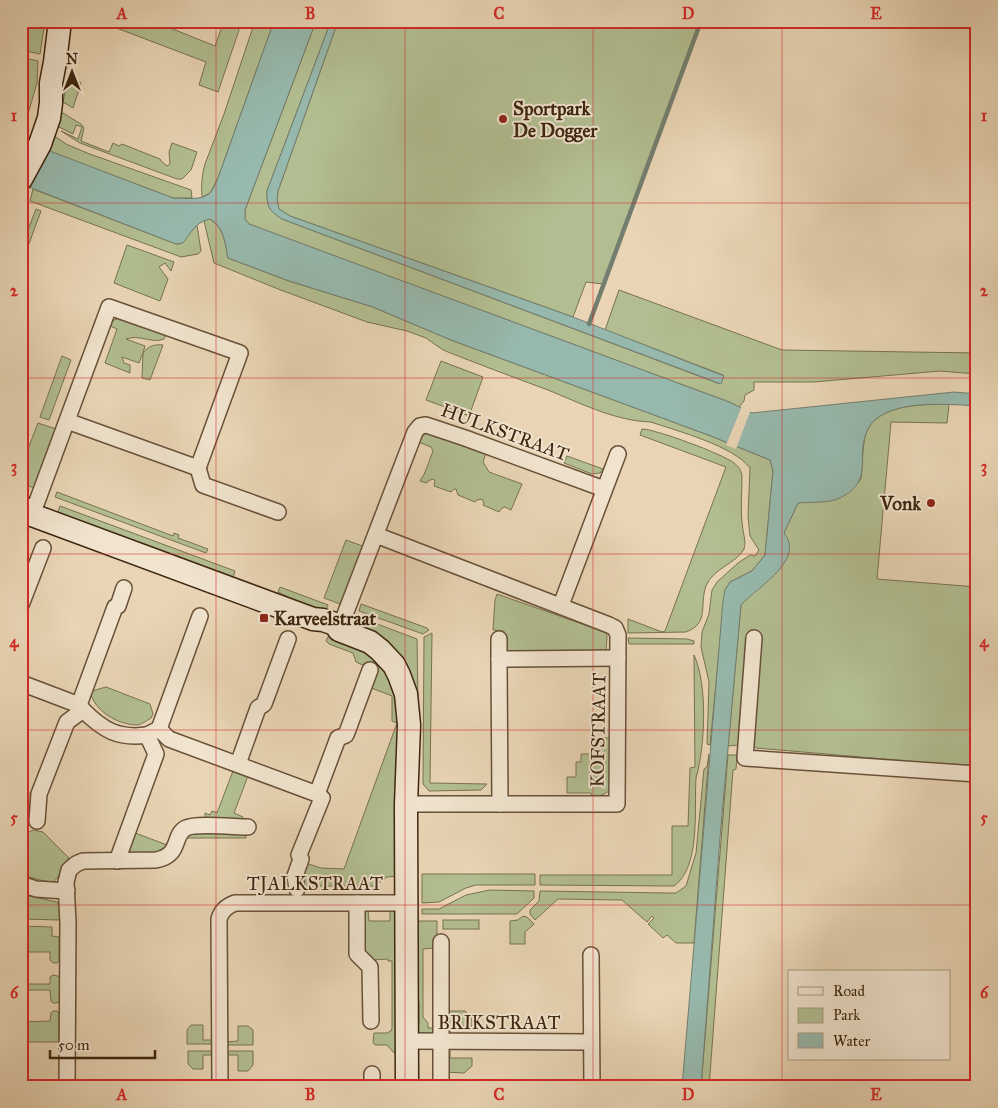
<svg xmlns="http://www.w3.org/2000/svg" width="998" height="1108" font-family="'IM FELL Great Primer',serif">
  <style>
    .green { fill: #b2be91; stroke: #787250 }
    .water { fill: #97b9ad; stroke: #737e6e }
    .pier { fill: #e9d5b5 }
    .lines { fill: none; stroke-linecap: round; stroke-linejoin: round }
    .stream { stroke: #737e6e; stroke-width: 4.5 }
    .street-casing { stroke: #685138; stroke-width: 18 }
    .secondary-casing { stroke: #3d250f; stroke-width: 25 }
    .street { stroke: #f1e4cf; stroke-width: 15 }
    .secondary { stroke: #f1e4cf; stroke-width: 22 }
    .grid { fill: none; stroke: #d62828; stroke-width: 1; stroke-opacity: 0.55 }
    .poi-dot { fill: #8f2418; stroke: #f1e4cf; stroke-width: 2 }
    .labels { text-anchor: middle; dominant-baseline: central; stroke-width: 4; stroke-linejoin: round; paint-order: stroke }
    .poi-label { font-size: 19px; font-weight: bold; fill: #3d250f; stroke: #f1e4cf; text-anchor: start }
    .street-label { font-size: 19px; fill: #3d250f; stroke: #f1e4cf }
    .neatline { fill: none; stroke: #d62828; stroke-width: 2 }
    .grid-label { font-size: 16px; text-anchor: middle; font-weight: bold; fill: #d62828 }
  </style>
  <rect width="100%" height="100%" fill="#e9d5b5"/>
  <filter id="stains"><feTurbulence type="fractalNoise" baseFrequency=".004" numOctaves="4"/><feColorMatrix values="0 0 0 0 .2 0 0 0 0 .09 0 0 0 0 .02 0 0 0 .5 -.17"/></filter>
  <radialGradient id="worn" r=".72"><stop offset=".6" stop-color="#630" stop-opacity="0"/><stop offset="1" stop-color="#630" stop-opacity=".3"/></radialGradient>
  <g class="green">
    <path d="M21,21h24l-5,33 -19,-4z"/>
    <path d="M98,21h55l62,25 9,-25h18l-24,71 -19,-7 7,-23z"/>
    <path d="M255,21h19l-56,157 -8,15 -8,4c-1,-11 0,-23 3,-33l19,-50z"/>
    <path d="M316,21h15l-64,170c0,17 2,19 15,28l438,165 3,-9 -118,-45 14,-40 163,60 195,3v21l-37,-3 -126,11h-60v8l-9,5 -1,6 -5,6 -10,-5 -481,-178 -3,-5v-9z"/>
    <path d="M338,21h363l-98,263 -17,-2 -13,35 -283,-101 -11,-7 -2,-9 1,-9z"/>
    <path d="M21,57l17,4 -1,22 -10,34 -6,-2z"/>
    <path d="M69,72l12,11 -8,25 -10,-6z"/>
    <path d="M61,112l20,12 3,4 -3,13 28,11 4,-9 6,3 3,-2 38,15 2,3 5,4 3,-2 -1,-12 3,-9 25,9 -6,18 -9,9h-5l-97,-36 -19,-12 17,8 4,-12 -6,-2 -3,9 -16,-8z"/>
    <path d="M53,135l13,9 21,9 104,37 1,8h-19l-126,-47z"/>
    <path d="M33,189l143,55h4l17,-19 4,26 -3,3 -17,3 -151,-56z"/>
    <path d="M36,209l5,2 -18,49 -2,-1v-11z"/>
    <path d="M209,219c15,8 16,24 19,39l61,23 84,26 78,33 260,96 59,24 3,11 -8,84 -13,16 -22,11 -5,8 -15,155 -3,-1 2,-62 -8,-35 1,-15 7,-18 3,-24 5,-8 21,-19 12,-8 5,1 4,-6 -9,-14 -2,-20 2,-48c-16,-22 -73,-37 -99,-46 -36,-1 -71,-19 -103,-32 -35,-13 -70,-26 -105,-40l-17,-12 -19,-7 -40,-9 -89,-33 -64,-26 -10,-42z"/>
    <path d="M127,245l47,17 -3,9 -6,-8 -6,4 9,12 -8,22 -46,-18z"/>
    <path d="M119,318l48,15 -3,6c-12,5 -25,-5 -38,0l19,7 -2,7c5,-7 12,-9 20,-8l-13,35 -8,-2 1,-25 -4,10 -17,-6 2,6 6,2v8l-25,-10 12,-34 -9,-4 4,-4z"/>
    <path d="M62,356l9,4 -22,60 -9,-3z"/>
    <path d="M441,361l42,16 -14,39 -43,-16z"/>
    <path d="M949,404l-2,19 -56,-1 -14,157 100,8v180l-221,-19 -4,-5 -3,-108 -11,110 -10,1 13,-141c15,-18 37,-29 48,-51l-5,-21 14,-30 58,-18 5,-6c2,-15 1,-32 5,-46 10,-29 58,-29 83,-29z"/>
    <path d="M38,423l18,6 -22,59 -13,-5v-16z"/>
    <path d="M642,429c13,0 81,25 92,34 5,4 7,7 8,13 0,18 -2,36 1,54 1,6 3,13 1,19 -8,15 -31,19 -38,37 -7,19 4,37 -20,46l-58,1v-14l34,13 3,-1 61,-164 -86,-32z"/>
    <path d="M430,432l56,21 -3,9 6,10 33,12 -11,26 -6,-3 -3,1 -3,4 -16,-7 1,-2 -2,-4 -5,1 -2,2 -17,-7 -2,-6h-2l-3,3 -17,-6 1,-5 -2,-2 -5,2 -1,2 -7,-2c6,-8 9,-20 13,-30l-2,-4 -15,-6 7,-7z"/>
    <path d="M567,456l36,13 -3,4 -8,1 -28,-11z"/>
    <path d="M57,492l116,44 1,-3 5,2 -1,3 30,11 -2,4 -151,-56z"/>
    <path d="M60,506l175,65 -2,7 -176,-64z"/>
    <path d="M346,540l19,7 -12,33 -3,-1 -10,25 -16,-6z"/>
    <path d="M280,587l48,18 -4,10 -46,-23z"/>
    <path d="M497,594l108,38 2,3 -1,17 -102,3v-24l-11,-1 2,-30z"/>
    <path d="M361,604l66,24 2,2 -6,4 -64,-23z"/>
    <path d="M364,619l53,20 1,67 -57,-78z"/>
    <path d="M432,633l-2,150 57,1 -6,6 -52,1 -6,-7 1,-147z"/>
    <path d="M328,637c39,13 60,24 70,66v173l-11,1 -12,9h-74l1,-24 19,6 23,1 53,-146 -5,-2v-25l-23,-9 5,-17 -18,-8 -3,-9 -24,-9 -3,-3z"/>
    <path d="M628,638l59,1 7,2v3h-65z"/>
    <path d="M694,655c14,30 11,92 2,123 -2,30 5,89 -22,108l-134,-1v-10h132v-49h16l2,-58 5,-1z"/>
    <path d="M106,687l44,17 3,10 -2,4c-5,3 -10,7 -15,7 -19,-1 -39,-13 -45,-30l1,-4z"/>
    <path d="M591,738h21l-2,52c-6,5 -11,6 -18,6l-1,-3h-24v-16h9v-15h5v-8h10z"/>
    <path d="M709,754l-15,189h-18l-9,-8 -4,3 -15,-14 6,-6 -2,-2 -5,6 -25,-22 -64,-1 -23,21 -5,-6v-4l9,-9 1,-10 128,2h8l10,-7 10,-33 8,-84 3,-2z"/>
    <path d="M728,755h9l-1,14 -3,1 -24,317h-8z"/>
    <path d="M233,771l15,5 -14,37 9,4v3l-38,-1v-6l5,2 2,-4 5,2z"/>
    <path d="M21,790l15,5 -11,32 -4,2z"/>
    <path d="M33,830l10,2 26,26c-10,8 -7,18 -16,24l-9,-1 -23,-6v-39z"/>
    <path d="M130,831l37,14c-6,14 -33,9 -46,10z"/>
    <path d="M189,832h56l1,6h-59v-3z"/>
    <path d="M422,874h113v11h-59l-10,3 -27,14 -17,1z"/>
    <path d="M490,890l44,1v7l-17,16h-95v-5h17l27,-14z"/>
    <path d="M21,894l36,8 4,6v12l-40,-1z"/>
    <path d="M392,909l6,4v140h-4l-7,-8h-12l-2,-3 1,-9h13l4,-2 1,-3v-67h-4v-2l-16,1 -10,-12v-35l6,-3 1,11h21v-10z"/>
    <path d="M523,916l4,1 7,7 -9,8v12h-15v-23l8,-1z"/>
    <rect x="443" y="920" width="36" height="9"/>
    <path d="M416,921h21v24l-3,3 -11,1v68l5,6v5h7l-5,8h-8l-6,-7v-3l3,-1v-23l-3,-1z"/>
    <path d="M21,926l31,1v9l7,1v24l-2,2h-4l-3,-3v-8h-29z"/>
    <path d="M53,975l5,1 2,2v23l-3,2h-4l-2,-2 -1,-11h-29v-6h29v-7z"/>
    <path d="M53,1011h4l2,2v29h-38v-20l29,-1 1,-8z"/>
    <path d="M444,1011h21l7,8v7h-22v8l-2,-1z"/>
    <path d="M191,1025h12v15h10l1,4h-27v-14z"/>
    <path d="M238,1026h10l5,4v15h-27v-3l12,-1z"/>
    <path d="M450,1048v10h22v8l-8,7 -20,-1 3,-22z"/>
    <path d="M188,1051h26v2l-2,2h-9v14h-10l-5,-5z"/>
    <path d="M226,1051h27v14l-5,6h-10v-16h-10z"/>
  </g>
  <g class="water">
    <path d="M274,21h42l-71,189v9l4,5 480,178 23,11 202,-21 23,2v12c-30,-2 -96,-8 -110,25 -12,27 8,49 -27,67 -9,5 -31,4 -42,5l-14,30c22,27 -28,55 -43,72l-21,232 -19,250h-19l41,-486 2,-11 5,-8 22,-11 13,-16 8,-84 -3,-11 -59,-24 -260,-96 -78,-33 -84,-26 -61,-23c-3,-15 -4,-31 -18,-39 -16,4 -18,13 -27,24l-7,1 -155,-60v-44l152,58c10,0 29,3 37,-5 4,-4 6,-11 8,-15z"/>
    <path d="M331,21h7l-60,170 -1,9 2,9 11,7 283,101 151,59 -3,8 -439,-165c-13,-9 -15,-11 -15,-28z"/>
  </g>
  <path class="pier" d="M742,406l9,3 -15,40 -10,-4z"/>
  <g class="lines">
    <path class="stream" d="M589,324l112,-303"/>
    <defs>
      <g id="street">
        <path d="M198,468l5,17 75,27"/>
        <path d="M32,515l77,-208 131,46 -42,115 -131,-47"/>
        <path d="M376,535l233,90 6,3 3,7 -1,169h-211"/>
        <path d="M21,605l22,-57"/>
        <path d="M561,605l57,-151"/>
        <path d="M339,630l76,-198 5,-6 6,-1 39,13 139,51"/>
        <path d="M754,638l-9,120 232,16"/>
        <path d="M499,639v20"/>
        <path d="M21,683l58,22 4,5"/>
        <path d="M79,705l36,-98 3,-1 6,-18"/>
        <path d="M159,729l41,-113"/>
        <path d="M147,735l12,-6 10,10 148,55 5,4 -23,57 2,4 -6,17 2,13"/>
        <path d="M238,764l20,-56 6,-4 24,-65"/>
        <path d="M317,794l21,-56 8,-3 24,-65"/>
        <path d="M500,804l-1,-145 119,-1"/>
        <path d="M37,821l2,-27 28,-72 16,-12c20,20 35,29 64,25l9,19 -39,107"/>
        <path d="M21,884l15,5 31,2"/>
        <path d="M357,903v51l13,13 1,54"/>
        <path d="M441,942v145"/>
        <path d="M591,955l1,132"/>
        <path d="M407,1041l184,1"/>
        <path d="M372,1074v13"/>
        <path d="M67,1087l1,-164 -2,-41 3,-12 7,-6 7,-3 73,-1c26,-5 16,-25 30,-32 10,-5 49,-1 62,-1"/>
        <path d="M220,1087l-1,-168c2,-8 8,-13 16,-16h172"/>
      </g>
      <g id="secondary">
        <path d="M21,179l19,-35 9,-26 2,-15v-20l4,-21 5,-41"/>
        <path d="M21,506l11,9 281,104 10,1 12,4 4,6 31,12 10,8 14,15 5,10 7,19 3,31 -3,79 1,283"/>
      </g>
    </defs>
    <use href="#street" class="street-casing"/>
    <use href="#secondary" class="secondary-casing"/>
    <use href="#street" class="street"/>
    <use href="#secondary" class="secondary"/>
  </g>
  <path class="grid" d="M216,21v1066M405,21v1066M593,21v1066M782,21v1066M21,203h956M21,378h956M21,554h956M21,730h956M21,905h956"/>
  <g class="poi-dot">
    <circle cx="503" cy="119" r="5"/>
    <circle cx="931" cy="503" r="5"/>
    <rect x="259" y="613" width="10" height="10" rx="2.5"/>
  </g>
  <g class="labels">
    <g class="poi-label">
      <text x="513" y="108">Sportpark<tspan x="513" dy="22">De Dogger</tspan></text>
      <text x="921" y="503" text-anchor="end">Vonk</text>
      <text x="274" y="618">Karveelstraat</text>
    </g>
    <g class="street-label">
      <text transform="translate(505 432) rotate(20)">HULKSTRAAT</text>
      <text transform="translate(598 730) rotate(-89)">KOFSTRAAT</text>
      <text x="315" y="883">TJALKSTRAAT</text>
      <text x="499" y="1022">BRIKSTRAAT</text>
    </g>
  </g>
  <rect width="998" height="1108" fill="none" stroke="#e9d5b5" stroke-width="55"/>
  <rect x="788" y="970" width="162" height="90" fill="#f1e4cf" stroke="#a99882"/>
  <rect x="798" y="987" width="25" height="8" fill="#f1e4cf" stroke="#a99882"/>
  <text x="833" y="996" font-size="15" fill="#3d250f">Road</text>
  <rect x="798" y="1008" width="25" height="15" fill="#b2be91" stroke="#a99882"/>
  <text x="833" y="1020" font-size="15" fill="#3d250f">Park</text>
  <rect x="798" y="1033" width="25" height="15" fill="#97b9ad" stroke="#a99882"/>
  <text x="833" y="1046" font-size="15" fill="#3d250f">Water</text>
  <g transform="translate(72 72)" stroke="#f1e4cf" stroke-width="4" paint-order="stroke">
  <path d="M0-4L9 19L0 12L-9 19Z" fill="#3d250f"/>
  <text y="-8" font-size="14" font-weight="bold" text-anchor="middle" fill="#3d250f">N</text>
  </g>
  <path d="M50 1050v8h105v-8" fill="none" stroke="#3d250f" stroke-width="2.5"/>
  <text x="58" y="1050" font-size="15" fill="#3d250f" stroke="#f1e4cf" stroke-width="4" paint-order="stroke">50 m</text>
  <rect x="28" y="28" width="942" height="1052" class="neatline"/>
  <g class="grid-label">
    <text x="122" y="19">A</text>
    <text x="310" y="19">B</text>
    <text x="499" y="19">C</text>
    <text x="688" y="19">D</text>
    <text x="876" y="19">E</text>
    <text x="14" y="121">1</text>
    <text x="984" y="121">1</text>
    <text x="14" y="296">2</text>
    <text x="984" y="296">2</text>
    <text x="14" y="472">3</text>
    <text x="984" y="472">3</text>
    <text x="14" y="647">4</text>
    <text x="984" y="647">4</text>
    <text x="14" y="823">5</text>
    <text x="984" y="823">5</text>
    <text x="14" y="998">6</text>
    <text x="984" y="998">6</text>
    <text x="122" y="1100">A</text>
    <text x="310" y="1100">B</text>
    <text x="499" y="1100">C</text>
    <text x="688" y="1100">D</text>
    <text x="876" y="1100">E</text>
  </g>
  <rect width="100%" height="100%" filter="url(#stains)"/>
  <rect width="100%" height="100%" fill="url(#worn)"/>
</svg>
